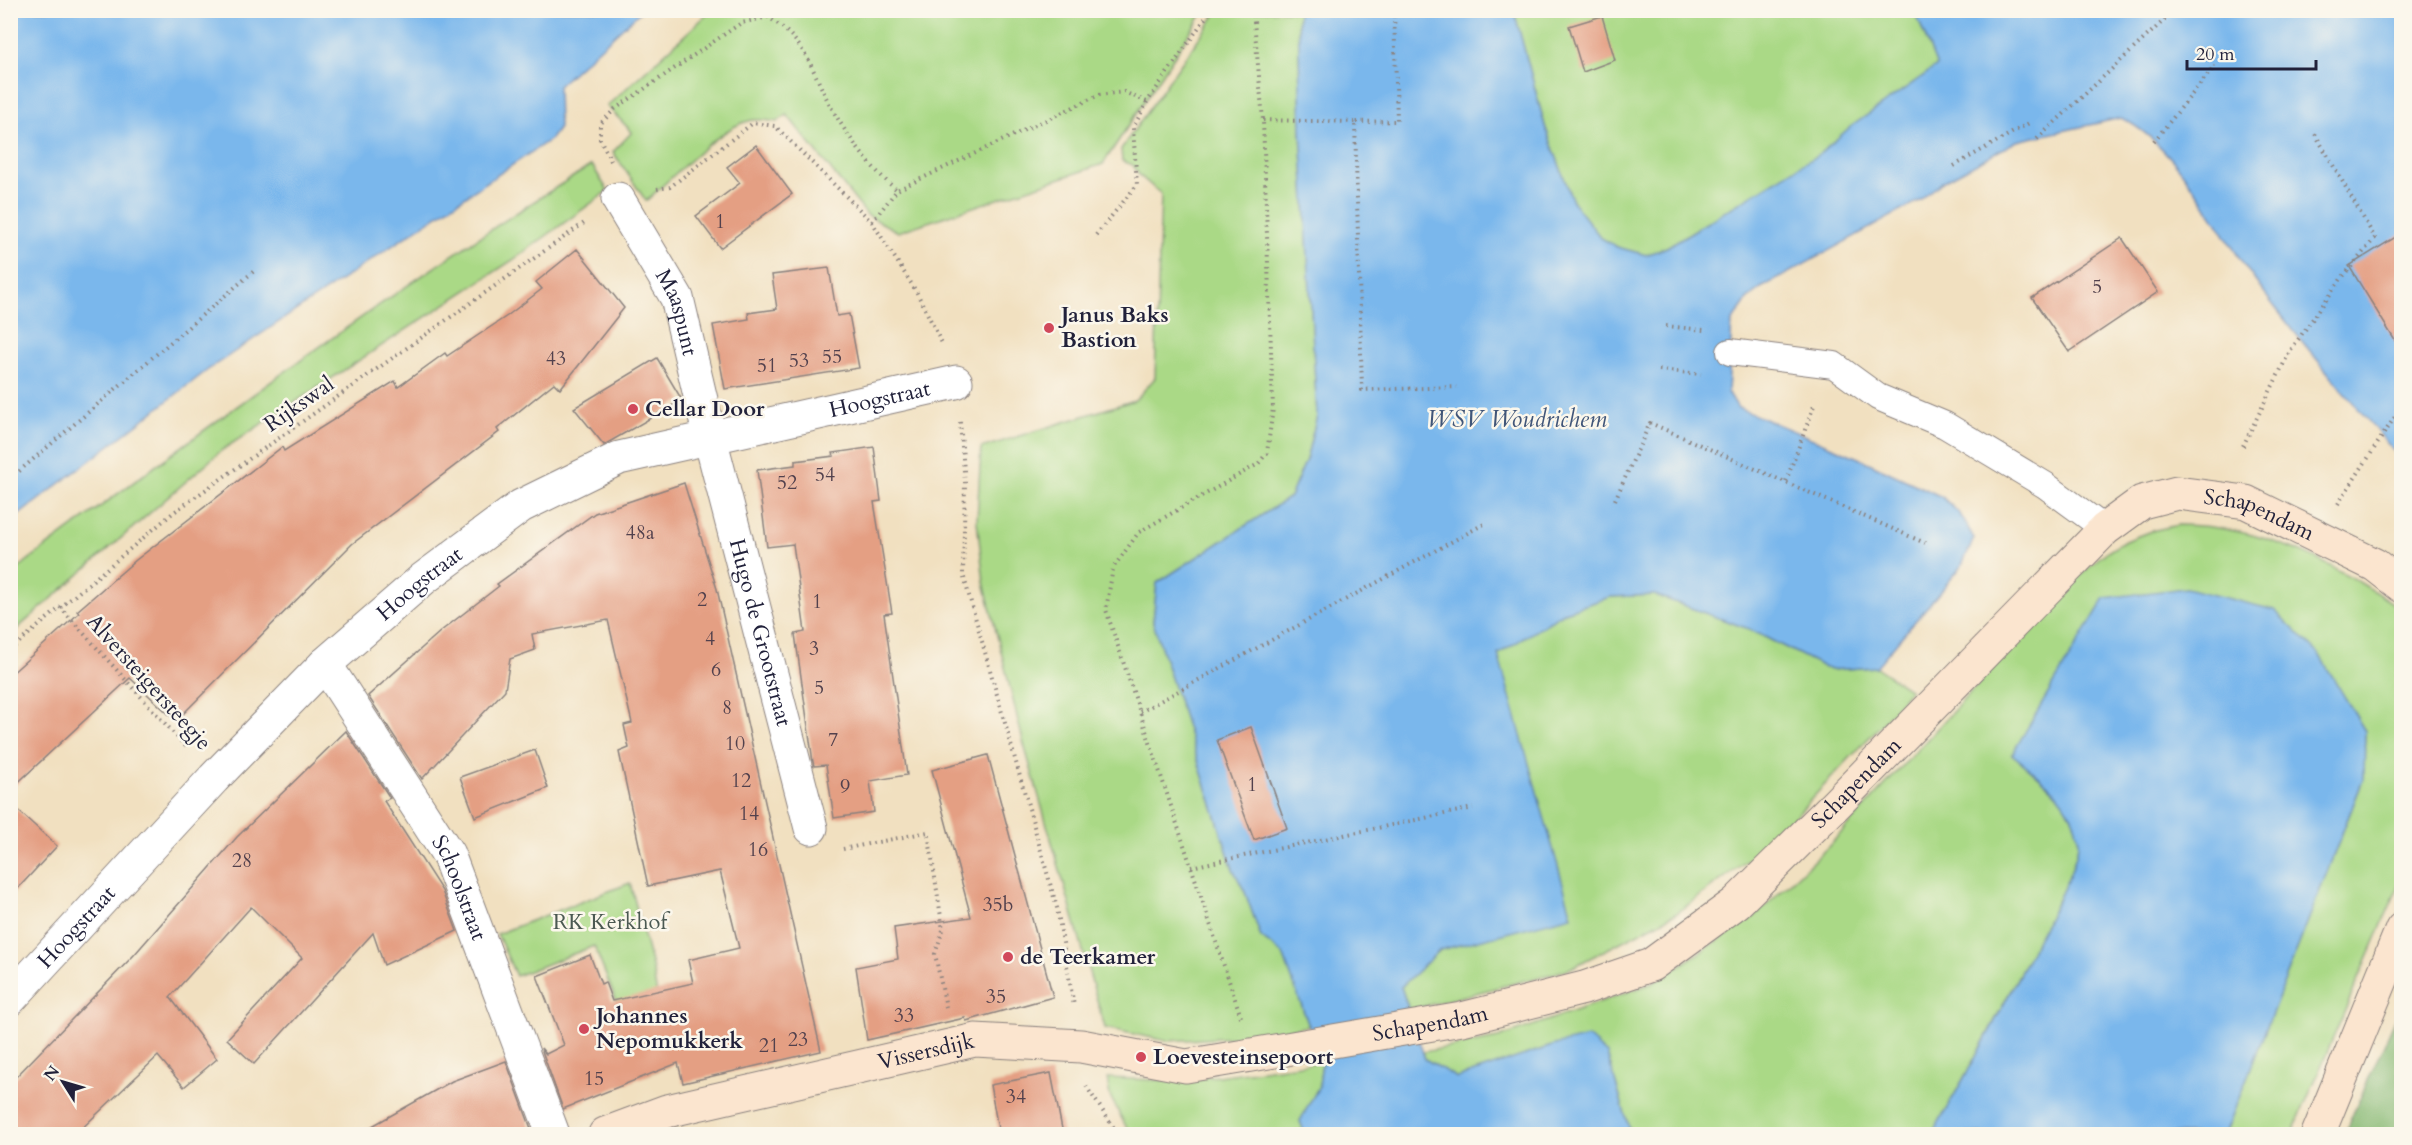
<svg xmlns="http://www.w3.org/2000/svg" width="2412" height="1145" font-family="Cardo,serif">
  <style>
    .green { fill: #aad986; stroke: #667e60; stroke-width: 1.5 }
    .forest { fill: #87b973; stroke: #546e57; stroke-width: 1.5 }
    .water { fill: #7ab7ec; stroke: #4e6c94; stroke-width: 1.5 }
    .building { fill: #e49f83 }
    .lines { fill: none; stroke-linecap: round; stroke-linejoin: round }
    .lane-casing { stroke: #8a817e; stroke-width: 28 }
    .street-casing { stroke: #8a817e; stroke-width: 35 }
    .secondary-casing { stroke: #8a817e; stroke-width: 35 }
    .path { stroke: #8a817e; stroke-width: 4; stroke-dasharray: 1.5 4.5; stroke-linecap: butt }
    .lane { stroke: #fff; stroke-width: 26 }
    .street { stroke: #fff; stroke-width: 33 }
    .secondary { stroke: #fbe5cf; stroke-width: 33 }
    .poi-dot { fill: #d1495b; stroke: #fbf7ec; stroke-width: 2 }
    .labels { text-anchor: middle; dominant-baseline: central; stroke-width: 5; stroke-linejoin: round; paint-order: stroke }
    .number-label { font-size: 20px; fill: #52414d }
    .street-label { font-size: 22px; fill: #22223b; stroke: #fbf7ec }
    .poi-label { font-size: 22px; font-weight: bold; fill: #22223b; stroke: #fbf7ec; text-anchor: start }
    .park-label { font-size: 22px; fill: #4b5952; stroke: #fbf7ec }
    .water-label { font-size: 24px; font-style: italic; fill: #415679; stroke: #fbf7ec }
  </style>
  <rect width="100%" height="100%" fill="#fbf7ec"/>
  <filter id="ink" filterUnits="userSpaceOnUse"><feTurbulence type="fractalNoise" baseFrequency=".0167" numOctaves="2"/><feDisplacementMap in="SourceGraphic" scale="12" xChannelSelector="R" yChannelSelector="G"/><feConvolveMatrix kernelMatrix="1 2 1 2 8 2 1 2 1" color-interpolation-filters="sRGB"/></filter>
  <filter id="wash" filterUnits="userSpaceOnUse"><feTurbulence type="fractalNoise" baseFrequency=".008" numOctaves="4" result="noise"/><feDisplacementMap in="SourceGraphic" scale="24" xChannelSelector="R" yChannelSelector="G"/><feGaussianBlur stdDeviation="1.35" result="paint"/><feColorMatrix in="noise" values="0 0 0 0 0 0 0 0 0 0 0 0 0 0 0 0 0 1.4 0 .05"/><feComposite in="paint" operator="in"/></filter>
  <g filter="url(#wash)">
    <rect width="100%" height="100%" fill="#f1e0c0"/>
    <g class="green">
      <path d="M711,11v-1l493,1 -101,153 -205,68 -31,-17 -80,-100 -10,7c-12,-2 -21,-4 -32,0 -29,9 -75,58 -99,79l-33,-49 19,-20 -25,-26z"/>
      <path d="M1218,11h80l3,120 16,285 -11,44 -16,37 -133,86 -4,39 80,247 12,23 16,45 22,17 26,72 -69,11 -73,4 -62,-13 -82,-287 -39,-159 -7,-61 4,-73 154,-48 20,-22 6,-184 -22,-19 -6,-10 -11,-4 -1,-12z"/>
      <path d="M1514,11h401l22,55 -88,62 -27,25 -155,94 -21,8 -29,-8 -16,-9 -28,-36 -28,-76z"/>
      <path d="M592,165l16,26 -95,69 -291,190 -211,184v-59l16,-14c185,-137 369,-275 565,-396z"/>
      <path d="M2178,525c83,0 156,38 223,84v271l-109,254h-67l139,-357 1,-46 -23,-35 -330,58c26,22 62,47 66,83 3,27 -30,80 -42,105 -34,65 -67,129 -104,192h-301l-24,-80 -52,-9 -98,33 -32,-19 -2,-7 75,-14 155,-55 101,-66 74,-70 232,-252 41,-39 24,-15 26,-10z"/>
      <path d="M1655,595l94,34 81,41 46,-3 34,23 -28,34 -114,121 -91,68 -110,57 -158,40 -8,-23 39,-37 131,-35 -74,-261 70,-43 43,-14z"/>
      <path d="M630,883l22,83 17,100 -23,9 -52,-129 -78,30 -19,-42z"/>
      <path d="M1322,1062l-3,24 -19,35 5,13h-175l-20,-38 -3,-18 73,3z"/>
    </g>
    <path class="forest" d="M2397,1015l5,1 -1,118h-57z"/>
    <g class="water">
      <path d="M11,10h630v1l-83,75 1,42 -8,11 -342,230 -198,152z"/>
      <path d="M1298,11h216l31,115 28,76 28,36 16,9 29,8 21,-8 154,-94 28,-25 88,-62 -22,-55h486v449c-48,-59 -100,-116 -145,-178 -38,-51 -77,-137 -135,-164l-104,23 -75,41 -23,19 -158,87 -12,9 -17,24 -4,71 10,16 116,48 88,41 18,17 14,24 -13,29 -85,100 -46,3 -81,-41 -94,-34 -45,2 -43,14 -69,43 74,262 -132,34 -39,37 24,72 32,19 98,-33 33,-8 19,17 24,80h-326l-5,-13 19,-35 3,-24 -39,-108 -22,-17 -16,-45 -12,-23 -80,-247 4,-39 133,-86 16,-37 11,-44 -16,-285z"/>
      <path d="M2186,588l88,22 45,44 46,77 -1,46 -139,357h-293c37,-63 71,-127 104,-192 12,-25 45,-78 42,-105 -5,-37 -40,-61 -66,-83l93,-156z"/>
    </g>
    <g id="blocks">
      <g class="building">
        <path d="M1602,16l13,44 -32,12 -14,-46z"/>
        <path d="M756,145l36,49 -72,54 -24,-32 44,-33 -13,-16z"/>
        <path d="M2402,233v119l-53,-86z"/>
        <path d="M2122,238l36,54 -89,60 -37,-54z"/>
        <path d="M577,249l47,59 -64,81 -6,-6 -57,46 2,3 -147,112 -176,177 -46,-43 -120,112v-115l69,-62 -2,-2 59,-51 146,-113 2,4 111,-70 3,6 47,-34 2,3 60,-40 35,-27 -6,-7z"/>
        <path d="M829,268l8,48 12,-2 10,54 -134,21 -12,-64 36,-6 -1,-6 29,-4 -5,-34z"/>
        <path d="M657,358l25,42 -78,45 -30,-37z"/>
        <path d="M874,447l7,54 -7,1 18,111 -8,1 23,161 -37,6 4,31 -40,6 -8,-53 -12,1 -1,-4 -18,-128 10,-2 -12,-88 -26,3 -10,-77 38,-5v-4l39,-5 -1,-3z"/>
        <path d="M684,483l33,106 104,462 -138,32 -5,-20 -115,46 -22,-61 5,6 18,-9 -27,-69 53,-21 11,29 4,-2 7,19 81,-18 -5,-23 51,-12 -19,-77 -72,15 -29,-134 10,-4 -5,-23 8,-2 -24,-103 -76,14 3,16 -25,9 -5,31 -83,89 -54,-83 73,-65 58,-45 -2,-2 98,-71z"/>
        <path d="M1251,727l36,101 -33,12 -37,-100z"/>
        <path d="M346,731l44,67 -6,3 58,90 15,40 -73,34 -11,-32 -119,131 -27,-25 75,-81 -51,-51 -81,90 47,62 -33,28 -26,-31 -82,78h-66v-51l124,-128 103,-118z"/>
        <path d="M535,750l13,38 -73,29 -15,-40z"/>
        <path d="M988,755l65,242 -87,24 -1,-3 -98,22 -11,-73 42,-8 -4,-31 77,-11 -39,-147z"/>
        <path d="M10,803l47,43 -47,51z"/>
        <path d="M506,1061l27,73h-175l94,-53z"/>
        <path d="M1051,1073l12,61h-64l-9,-49z"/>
      </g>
    </g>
  </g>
  <g filter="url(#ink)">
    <use href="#blocks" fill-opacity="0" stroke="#8a817e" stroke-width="1.5"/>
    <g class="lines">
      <defs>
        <path id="lane" d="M1730,352l104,13 44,32 67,28 100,60 60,44"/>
        <g id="street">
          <path id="s1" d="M618,199l59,99 33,140 101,390"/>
          <path id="s2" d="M325,664l123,190 105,280"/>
          <path id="s3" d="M10,999l204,-221 111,-114 98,-85 98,-73 98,-48 337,-76"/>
        </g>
        <g id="secondary">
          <path id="s4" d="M605,1134l62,-23 308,-71 106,6 105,20 276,-47 122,-31 67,-23 85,-62 100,-99 269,-275 37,-27 35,-9 69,9 129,63 27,21"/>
          <path d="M2318,1134l84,-205"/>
        </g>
      </defs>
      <use href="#lane" class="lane-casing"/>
      <use href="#street" class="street-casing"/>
      <use href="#secondary" class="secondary-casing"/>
      <g class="path">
        <path d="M1394,10l3,111 -42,1 7,268 95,-3"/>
        <path d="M1263,120l92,2"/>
        <path d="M2037,139l138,-129"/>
        <path d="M2154,141l61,-75"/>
        <path d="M611,161l-11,-22v-15l15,-15 126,-86 27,-6c43,28 43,56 67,97 16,27 37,56 62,76"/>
        <path d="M1954,166l75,-43"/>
        <path d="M657,189l13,-2 83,-64 22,3 97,96 44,69 27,54"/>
        <path d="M872,222l25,-32 202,-95 25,-3 23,10"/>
        <path d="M1096,235l41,-50 -4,-57 14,-26 64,-92"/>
        <path d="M1666,326l38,4"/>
        <path d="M1659,370l42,4"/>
        <path d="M960,422l5,61 -2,91 94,334 17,98"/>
        <path d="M2243,446l47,-95 51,-72 34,-41 -61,-106"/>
        <path d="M10,479l244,-208"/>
        <path d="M1786,481l29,-78"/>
        <path d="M1615,500l35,-77 275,120"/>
        <path d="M2338,504l64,-98"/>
        <path d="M60,607l128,142"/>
        <path d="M10,650l164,-138 413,-291"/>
        <path d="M1140,712l344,-188"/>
        <path d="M843,849l85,-17 15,98 -8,24 11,53"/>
        <path d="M1191,867l282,-59"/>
        <path d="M1241,1017l-135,-407 7,-42 26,-36 119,-68 9,-11 6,-45 -10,-288 -10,-110"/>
        <path d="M1086,1086l32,48"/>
      </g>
      <use href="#lane" class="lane"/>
      <use href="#street" class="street"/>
      <use href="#secondary" class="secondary"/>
    </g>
  </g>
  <g class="poi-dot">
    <circle cx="1049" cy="328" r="6"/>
    <circle cx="633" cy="409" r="6"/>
    <circle cx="1008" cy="957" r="6"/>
    <circle cx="584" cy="1029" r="6"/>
    <circle cx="1141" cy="1057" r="6"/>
  </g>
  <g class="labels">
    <g class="number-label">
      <text x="720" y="221">1</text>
      <text x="2097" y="286">5</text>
      <text x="832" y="356">55</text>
      <text x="556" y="358">43</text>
      <text x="799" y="360">53</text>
      <text x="767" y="365">51</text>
      <text x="825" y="474">54</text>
      <text x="787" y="482">52</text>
      <text x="640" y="532">48a</text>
      <text x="702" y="599">2</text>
      <text x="817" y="601">1</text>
      <text x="710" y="638">4</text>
      <text x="814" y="648">3</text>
      <text x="716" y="669">6</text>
      <text x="819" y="687">5</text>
      <text x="727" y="707">8</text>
      <text x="833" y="739">7</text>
      <text x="735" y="743">10</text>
      <text x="741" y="780">12</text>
      <text x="1252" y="784">1</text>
      <text x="845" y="786">9</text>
      <text x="749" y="813">14</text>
      <text x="758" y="849">16</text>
      <text x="242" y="860">28</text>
      <text x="998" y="904">35b</text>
      <text x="996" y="996">35</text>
      <text x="904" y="1015">33</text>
      <text x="798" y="1039">23</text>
      <text x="769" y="1045">21</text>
      <text x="594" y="1078">15</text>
      <text x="1016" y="1096">34</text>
    </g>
    <g class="street-label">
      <text stroke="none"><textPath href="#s1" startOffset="129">Maaspunt</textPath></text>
      <text stroke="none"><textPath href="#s3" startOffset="1088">Hoogstraat</textPath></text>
      <text transform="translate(299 404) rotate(-35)">Rijkswal</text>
      <text stroke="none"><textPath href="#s4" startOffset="1870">Schapendam</textPath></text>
      <text stroke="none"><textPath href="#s3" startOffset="584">Hoogstraat</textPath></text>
      <text stroke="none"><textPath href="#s1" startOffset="460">Hugo de Grootstraat</textPath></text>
      <text transform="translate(149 682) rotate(48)">Alversteigersteegje</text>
      <text stroke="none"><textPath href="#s4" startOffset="1347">Schapendam</textPath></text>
      <text stroke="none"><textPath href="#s2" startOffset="262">Schoolstraat</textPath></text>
      <text stroke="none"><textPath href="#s3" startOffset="98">Hoogstraat</textPath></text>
      <text stroke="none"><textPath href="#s4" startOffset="843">Schapendam</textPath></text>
      <text stroke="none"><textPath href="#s4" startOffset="332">Vissersdijk</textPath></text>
    </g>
    <g class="poi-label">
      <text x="1061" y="315">Janus Baks<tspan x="1061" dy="25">Bastion</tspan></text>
      <text x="645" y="409">Cellar Door</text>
      <text x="1020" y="957">de Teerkamer</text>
      <text x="596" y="1016">Johannes<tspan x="596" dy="25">Nepomukkerk</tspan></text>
      <text x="1153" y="1057">Loevesteinsepoort</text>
    </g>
    <g class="park-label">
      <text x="610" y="922">RK Kerkhof</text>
    </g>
    <g class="water-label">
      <text x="1517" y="419">WSV Woudrichem</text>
    </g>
  </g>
  <rect width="2412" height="1145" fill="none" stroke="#fbf7ec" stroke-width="36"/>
  <g transform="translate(63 1082) rotate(307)" stroke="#fbf7ec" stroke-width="4.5" paint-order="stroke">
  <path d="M0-4.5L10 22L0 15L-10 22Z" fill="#22223b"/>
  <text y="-9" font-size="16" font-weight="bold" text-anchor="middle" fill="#22223b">N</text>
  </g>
  <path d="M2187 60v9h129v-9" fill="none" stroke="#22223b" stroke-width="3"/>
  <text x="2196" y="60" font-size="18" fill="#22223b" stroke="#fbf7ec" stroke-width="4.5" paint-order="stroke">20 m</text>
</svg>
